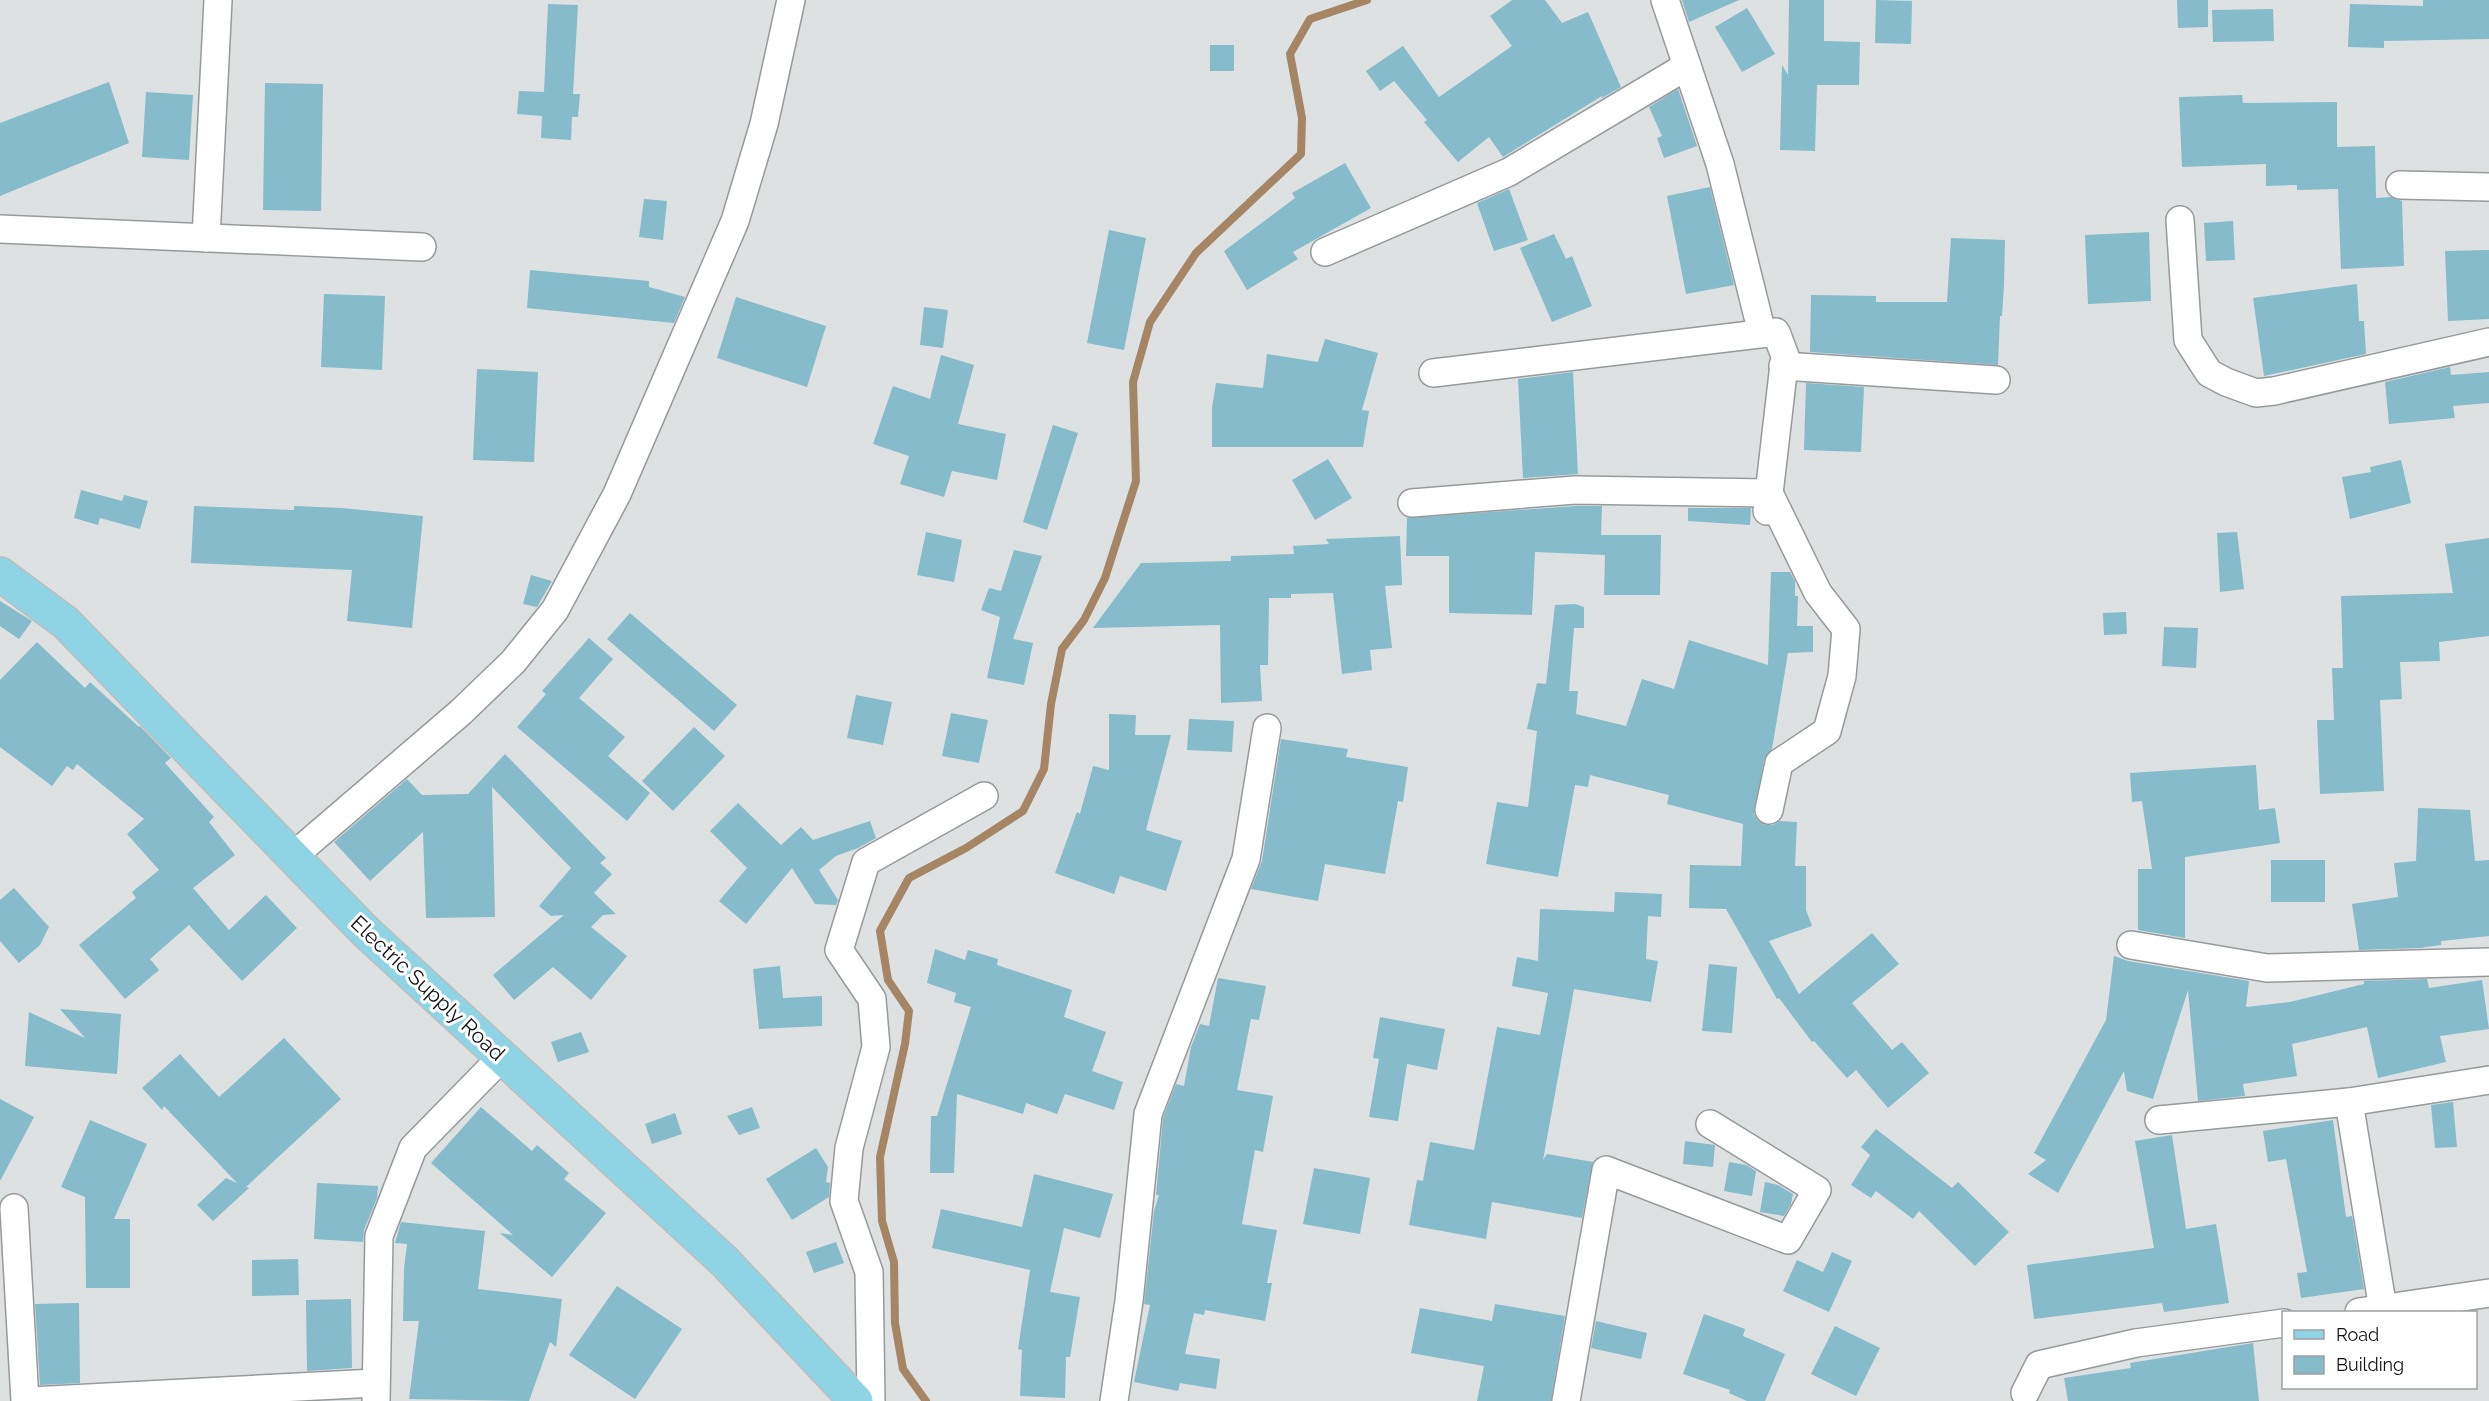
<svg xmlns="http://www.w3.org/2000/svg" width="2489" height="1401" font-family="Raleway,sans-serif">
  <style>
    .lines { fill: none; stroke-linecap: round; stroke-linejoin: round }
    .stream { stroke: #a68565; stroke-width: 8 }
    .building { fill: #85bbca }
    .street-casing { stroke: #969a9b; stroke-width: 30 }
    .primary-casing { stroke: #bcbdbd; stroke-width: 36 }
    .street { stroke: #fff; stroke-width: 27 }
    .primary { stroke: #8fd4e5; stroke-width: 33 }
    .labels { text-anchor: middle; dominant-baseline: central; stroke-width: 6; stroke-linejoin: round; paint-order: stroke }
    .street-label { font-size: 21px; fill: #111213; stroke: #fff }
  </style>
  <rect width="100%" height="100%" fill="#dde1e2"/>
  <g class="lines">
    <path class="stream" d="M926,1401l-23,-32 -8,-46 -1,-61 -12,-41 -2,-64 25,-113 4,-33 -21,-31 -8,-49 29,-53 57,-30 57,-37 21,-42 7,-65 11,-55 22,-29 21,-42 31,-97 -3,-99 17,-60 46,-69 105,-99 1,-36 -12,-64 20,-35 57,-19"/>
  </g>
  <g class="building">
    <path d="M1512,0h33l17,23 26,-11 33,75 -19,11v-2l-99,61 -14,-20 -31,25 -34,-40 3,-2 -33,-39 -14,10 -14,-20 37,-25 36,51 73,-51 -22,-30z"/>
    <path d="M1682,0h57l-50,22z"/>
    <path d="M1789,0h35v41l36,1 -1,43h-42l-2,66 -35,-1 2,-85 6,10z"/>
    <path d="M1876,0l36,1 -1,43 -36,-1z"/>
    <path d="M2177,0h31v27l-30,1z"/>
    <path d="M2423,0h66v39l-105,2v7l-36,-1 2,-43 73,2z"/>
    <path d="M548,4l30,1 -5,89h7l-2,23h-6l-1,23 -30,-2 1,-22 -25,-2 2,-23 25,1z"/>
    <path d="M1747,8l28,46 -33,18 -27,-45z"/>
    <path d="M2273,9l1,32 -61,1 -1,-32z"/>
    <rect x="1210" y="45" width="24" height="26"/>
    <path d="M109,82l20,61 -129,53v-73z"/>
    <path d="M265,83l58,1 -2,127 -58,-1z"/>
    <path d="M1678,89l19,57 -33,12 -7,-20 5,-2 -13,-29z"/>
    <path d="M146,92l47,3 -4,65 -47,-3z"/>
    <path d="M2242,95l1,8 94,-1v45l38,-1 1,52 15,-1 11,4 2,65 -63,3 -3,-80 -41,1v-5l-31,1v-22l-84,3 -3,-70z"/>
    <path d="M1345,163l26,45 -78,44 5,7 -51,31 -23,-39 71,-53 -3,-5z"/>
    <path d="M1710,187l24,98 -48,9 -19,-98z"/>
    <path d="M1509,189l19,51 -34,11 -17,-48z"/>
    <path d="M644,199l23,2 -4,39 -24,-3z"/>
    <path d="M2233,221l2,39 -29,1 -2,-38z"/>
    <path d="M1109,230l37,8 -22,112 -37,-7z"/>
    <path d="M2149,232l2,69 -63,3 -3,-69z"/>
    <path d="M1554,234l12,25 6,-3 20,50 -40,16 -32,-74z"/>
    <path d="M1951,238l54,2 -1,46 -2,30h-2l-2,49 -188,-13 1,-57 65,1v6h71z"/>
    <path d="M2489,250v69l-41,2 -3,-70z"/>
    <path d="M530,270l119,11v6l36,10 -11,26 -147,-15z"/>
    <path d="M2357,284l2,37h5l2,33 -102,22 -11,-78z"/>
    <path d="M324,294l61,2 -3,74 -61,-3z"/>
    <path d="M736,297l90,29 -19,61 -90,-29z"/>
    <path d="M924,307l24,3 -5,38 -23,-3z"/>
    <path d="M1325,339l53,14 -16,57 7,1 -6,36h-151v-39l4,-25 47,5 4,-34 51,8z"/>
    <path d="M941,355l33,10 -16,59 48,10 -9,46 -45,-9 -8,26 -44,-13 9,-28 -36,-12 20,-58 37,13z"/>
    <path d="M2450,367l1,8 38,-3v31l-36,3 2,12 -66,6 -4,-42z"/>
    <path d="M477,369l61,3 -4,90 -61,-2z"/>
    <path d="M1573,372l5,102 -55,4 -5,-99z"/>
    <path d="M1806,383l58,4 -3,65 -57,-2z"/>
    <path d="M1053,425l25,8 -31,97 -24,-8z"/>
    <path d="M1328,459l24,39 -37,22 -23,-40z"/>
    <path d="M2401,460l10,43 -61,16 -8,-42 29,-5 -1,-5z"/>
    <path d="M81,490l41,11 2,-6 24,6 -8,28 -40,-11 -2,7 -24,-7z"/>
    <path d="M194,506l100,4v-4l48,2 81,8 -11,112 -65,-7 5,-51 -161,-7z"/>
    <path d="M1576,506h26l-1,29h60l-1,60h-56l1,-40 -70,-3 -3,63 -83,-2v-57h-43l1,-38z"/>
    <path d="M1688,508h63l-1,17 -62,-4z"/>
    <path d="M926,532l36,8 -8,42 -37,-7z"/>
    <path d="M2237,532l7,57 -24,3 -3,-59z"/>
    <path d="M1400,536l2,49 -17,1 7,62 -22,2 2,20 -30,4 -9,-81 -42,1v4h-22l-1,67h-8l2,36 -41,2 -1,-78 -127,3 48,-65 90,-2v-5l63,-2 -1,-8 36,-2 -3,-5z"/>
    <path d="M2489,538v98l-50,6 1,19 -40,1 2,37 -22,1 4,91 -64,3 -3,-74h17l-2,-52h11l-2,-72 112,-3 -8,-49z"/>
    <path d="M1014,550l28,6 -29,83 20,4 -9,42 -37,-7 13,-61 -19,-7 8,-22 12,3z"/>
    <path d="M1771,572h19l5,9v15h3l-1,30h16v26l-25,1 -16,96 -8,11 -10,54 4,7 8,4h7l7,-4 17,1 -2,44h11v44l6,16 -43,15 30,53 73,-61 27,31 -47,39 40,47 10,-8 27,31 -41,35 -32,-38 -9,8 -33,-37 -2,1 -33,-44 -2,1 -51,-90 -37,-1 1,-43 51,1 2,-42 -76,-20 2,-9 -79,-20 -2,12 -13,-2 -17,92 -72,-13 11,-62 31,5 9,-76 -10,-2 10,-46 9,1 9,-79 20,-1 9,3v21h-10l-5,63h9l-2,23 50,12 16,-47 32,10 15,-49 79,25z"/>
    <path d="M531,575l21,6 -15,26 -14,-3z"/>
    <path d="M0,601l32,20 -13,18 -19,-13z"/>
    <path d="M2126,612l1,22 -23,1 -1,-22z"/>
    <path d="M630,613l107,92 -23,26 -107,-92z"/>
    <path d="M2164,627l34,1 -2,40 -34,-2z"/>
    <path d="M589,638l24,21 -34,39 46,39 -17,19 42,37 -23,28 -110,-94 29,-33 -4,-3z"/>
    <path d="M37,642l48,46 5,-6 49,45 1,-1 31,32 -6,5 49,54 -5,5 26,33 -42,33 36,42 37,-35 31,33 -55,53 -53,-56 -39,34 9,11 -34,29 -46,-54 57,-47 -4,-6 27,-22 -32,-36 17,-15 -67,-55 -4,6 -6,-4 -15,20 -52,-39v-67z"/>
    <path d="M856,695l36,7 -9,43 -36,-7z"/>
    <path d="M951,713l37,7 -9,43 -37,-7z"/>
    <path d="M1109,714l27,1 -1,20h36l-25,95 36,11 -16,50 -46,-15 -6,18 -59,-21 22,-61 3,2 13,-48 16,4z"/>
    <path d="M1189,719l45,2 -2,31 -45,-2z"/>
    <path d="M694,727l31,29 -52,55 -31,-30z"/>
    <path d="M1281,739l67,10 -2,8 62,10 -5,35 -5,-1 -13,73 -60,-10 -7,37 -67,-12 11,-28z"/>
    <path d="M505,754l101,104 -6,5 12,11 -18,19 22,21 -13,1 -12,12 36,29 -36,44 -38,-33 -39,33 -21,-25 71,-60 -13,1 -12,-10 32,-38 -79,-81 3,130 -69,1 -3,-86 -53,49 -36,-39 73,-63 15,16 46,-1z"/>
    <path d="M2256,765l3,45 16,-2 5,35 -95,14v81l-47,-8v-61h14l-10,-68 -10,1 -2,-29z"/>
    <path d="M738,803l43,42 20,-18 12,13 57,-19 6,17 -18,10 -22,8 -17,14 19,30 -2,5 -21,-1 -23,-36 -46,56 -27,-23 28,-33 -37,-37z"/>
    <path d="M2418,808l52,2 5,51 14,-1v76l-48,5v4l-21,3 -61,2 -7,-46 46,-7 -4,-34 22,-2z"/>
    <rect x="2271" y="860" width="54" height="42"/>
    <path d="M14,888l35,39 -9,18 -21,18 -19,-22v-41z"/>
    <path d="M1615,892l47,2 -1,23 -13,-1 -2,43 12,2 -7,41 -77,-13 -31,171 4,-6 46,8 -11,56 -90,-16 -6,37 -77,-14 8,-45 6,1 7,-39 44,8 23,-123 43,8 8,-42 -36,-7 5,-29 21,4 2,-52 74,3z"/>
    <path d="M935,949l30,11 3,-10 30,9 -1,6 75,25 -8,27 42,15 -14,39 31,11 -9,28 -49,-16 -8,20 -31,-11 -3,11 -66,-20 -3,79h-24l1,-57h6l34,-109 -17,-5 2,-9 -29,-10z"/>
    <path d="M2114,956l14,5 121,20 -3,26 44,-5 74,-18v-3l63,-2 2,9 53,-8 7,49 -49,7 6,26 -68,16 -11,-51 -75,17 5,32 -54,8 2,12 -47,5 -10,-111 -35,109 -26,-8 -3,-20 -66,122 -30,-19 18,-14 -12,-7 72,-133z"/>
    <path d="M1709,964l28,3 -5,66 -30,-2z"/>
    <path d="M780,966l3,32 39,-2v30l-63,3 -6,-60z"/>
    <path d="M1218,978l48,8 -7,34 -8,-1 -14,71 36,6 -10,56 -8,-2 -13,74 35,6 -10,53h5l-7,38 -60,-11 -1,5 -10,-2 -9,41 35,5 -4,30 -36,-6 -2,8 -44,-9 16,-77 -6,-1 10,-93 5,-16h-3l7,-77 13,-34 8,2 7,-39 9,-23 9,2z"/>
    <path d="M60,1009l61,5 -4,60 -92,-8 4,-54 56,26z"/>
    <path d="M1380,1017l65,12 -8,41 -30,-6 -9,57 -29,-4 10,-58 -6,-1z"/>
    <path d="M581,1032l8,20 -31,10 -7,-20z"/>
    <path d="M284,1038l57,61 -95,88 3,1 -36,33 -16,-16 29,-27 11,5 -73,-77 -2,4 -20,-22 38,-34 39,43z"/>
    <path d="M0,1099l34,18 -34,64z"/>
    <path d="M2453,1102l4,45 -22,1 -4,-43z"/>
    <path d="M481,1107l51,44 5,-6 32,28 -5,6 42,34 -54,64 -52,-44 13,2 -82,-72z"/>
    <path d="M752,1107l8,21 -21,7 -12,-19z"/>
    <path d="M675,1113l7,21 -30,10 -7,-20z"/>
    <path d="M90,1120l57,24 -33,75h16v69h-44l-1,-91 -24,-10z"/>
    <path d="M2333,1120l13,97 6,-1 12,73 -63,9 -4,-25 10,-1 -21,-113 -18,3 -5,-31z"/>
    <path d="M1876,1129l76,59 6,-6 51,50 -34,34 -56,-55 -6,8 -37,-28 -5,7 -20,-13 19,-30 -9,-8z"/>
    <path d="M2172,1135l14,94 30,-5 13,79 -65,9 -2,-9 -128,16 -7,-54 127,-17 -19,-107z"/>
    <path d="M1685,1141l30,4 -2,22 -30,-3z"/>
    <path d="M816,1148l12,19 -2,15 4,1 -1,14 -37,23 -26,-41z"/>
    <path d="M1729,1162l17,3 10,6 -4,25 -28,-5z"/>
    <path d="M1314,1168l56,10 -10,56 -57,-10z"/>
    <path d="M1034,1174l79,20 -13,44 -36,-10 -14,64 30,5 -10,60h-4l-1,41 -45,-2 2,-46 -4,-1 12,-79 -98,-22 9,-39 81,18z"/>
    <path d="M1765,1182l13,3 15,9 -2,10 -7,12 -24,-4z"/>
    <path d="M317,1183l61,3 -1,12 -13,32 -1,12 -49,-3z"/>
    <path d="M401,1222l84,9 -7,58 84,10 -6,48 -6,-5 -21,59 -120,-2 10,-78h-16l1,-52 3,-25 -12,-1z"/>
    <path d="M836,1242l8,21 -30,10 -8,-21z"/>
    <path d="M1832,1252l20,9 -23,51 -46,-21 14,-31 26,12z"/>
    <path d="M298,1259l1,36 -47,1v-36z"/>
    <path d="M617,1286l65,43 -47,70 -66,-44z"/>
    <path d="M351,1299l1,69 -45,3 -1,-71z"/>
    <path d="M79,1303l1,80 -40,2 -5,-81z"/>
    <path d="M1495,1304l70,12 -14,85h-74l7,-35 -73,-13 9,-45 72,13z"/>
    <path d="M1704,1314l41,15 -2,7 42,18 -20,47h-18l-18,-8 1,-3 -47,-16z"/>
    <path d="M1596,1321l51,12 -6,26 -50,-11z"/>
    <path d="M1835,1326l45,22 -24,48 -45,-22z"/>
    <path d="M2253,1343l6,58h-191l-4,-23 67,-10 -1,-5z"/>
  </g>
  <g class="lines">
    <defs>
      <g id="street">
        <path d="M1665,0l55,164 42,169"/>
        <path d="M2400,185l89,2"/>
        <path d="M2180,220l8,120 21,33 17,9 30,11 18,-2 215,-49"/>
        <path d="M0,229l422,18"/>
        <path d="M206,238l12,-238"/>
        <path d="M1325,252l184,-80 178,-106"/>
        <path d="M1783,366l213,14"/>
        <path d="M1433,373l343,-41 9,24 -18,155"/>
        <path d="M1412,503l163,-13 194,3 49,100 28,36 -4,47 -15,55 -48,32 -10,47"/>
        <path d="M292,857l169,-145 52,-50 42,-52 62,-116 118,-273 29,-97 27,-124"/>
        <path d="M2131,945l136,23 222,-6"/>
        <path d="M2349,1102l34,207"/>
        <path d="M2159,1120l190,-18 140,-22"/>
        <path d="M14,1208l11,193"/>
        <path d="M2359,1312l130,-19"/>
        <path d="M2025,1393l14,-28 97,-22 148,-20"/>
        <path d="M31,1401l344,-18"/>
        <path d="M376,1401l3,-165 34,-88 89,-91"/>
        <path d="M871,1401l-2,-129 -25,-71 5,-53 27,-101 -4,-48 -33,-49 27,-88 118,-66"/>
        <path d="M1114,1401l15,-100 19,-187 98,-255 21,-131"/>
        <path d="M1566,1401l40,-231 182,70 29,-50 -107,-66"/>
      </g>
      <path id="primary" d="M0,574l66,49 300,309 358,329 132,140"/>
    </defs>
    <use href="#street" class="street-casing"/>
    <use href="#primary" class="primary-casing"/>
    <use href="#street" class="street"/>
    <use href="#primary" class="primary"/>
  </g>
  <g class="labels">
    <g class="street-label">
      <text transform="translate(428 988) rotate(43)">Electric Supply Road</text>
    </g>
  </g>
  <rect x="2282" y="1311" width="195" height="78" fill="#ffffff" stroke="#a0a0a1" stroke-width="1.5"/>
  <rect x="2294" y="1330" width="30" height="9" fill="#8fd4e5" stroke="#a0a0a1" stroke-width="1.5"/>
  <text x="2336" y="1341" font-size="18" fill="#111213">Road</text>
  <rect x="2294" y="1356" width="30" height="18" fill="#85bbca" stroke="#a0a0a1" stroke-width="1.5"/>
  <text x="2336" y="1371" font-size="18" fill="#111213">Building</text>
</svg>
